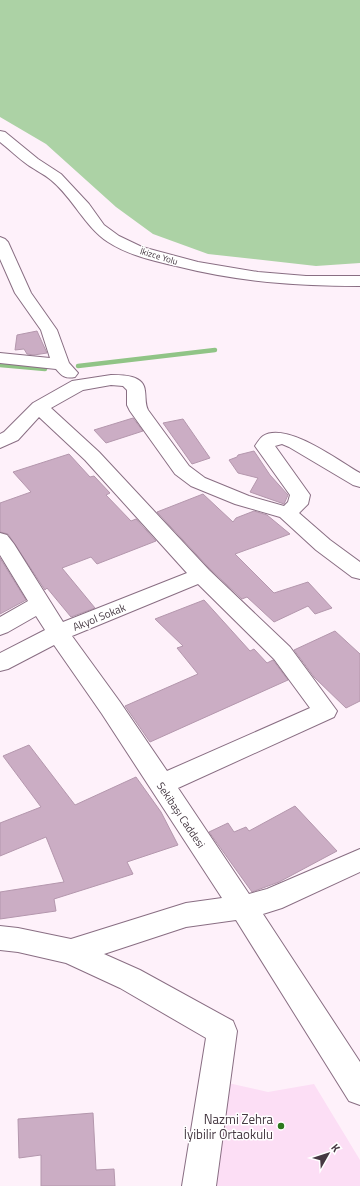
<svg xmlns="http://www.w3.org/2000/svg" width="360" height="1186" font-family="'Titillium Web',sans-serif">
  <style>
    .built { fill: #fcdef5 }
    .green { fill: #acd2a5 }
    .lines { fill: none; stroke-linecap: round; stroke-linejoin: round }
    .stream { stroke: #90c486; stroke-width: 4.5 }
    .building { fill: #cbadc4; stroke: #b497ad }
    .minor-casing { stroke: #896e83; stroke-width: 2 }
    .minor { fill: #fff; fill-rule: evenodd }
    .poi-dot { fill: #2d781e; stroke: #fff; stroke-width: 1.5 }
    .labels { text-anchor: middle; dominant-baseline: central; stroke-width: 3; stroke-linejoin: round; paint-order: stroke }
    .far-street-label { font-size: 9px; fill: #453842; stroke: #fff }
    .street-label { font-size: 11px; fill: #453842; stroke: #fff }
    .near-poi-label { font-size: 13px; fill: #453842; stroke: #fff; text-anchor: end }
  </style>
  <rect width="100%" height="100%" fill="#fef1fa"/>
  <path class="built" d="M228,1083l40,9 46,-8 46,76v26h-146z"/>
  <path class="green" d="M0,0h360v263l-44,3 -108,-12 -55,-20 -37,-27 -70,-63 -46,-27z"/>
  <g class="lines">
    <g class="stream">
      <path d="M0,365l45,4"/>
      <path d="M78,366l137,-16"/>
    </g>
  </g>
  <g class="building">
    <path d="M37,331l10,22 -13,2 -7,-1 -3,-5 -9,1 2,-15z"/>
    <path d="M133,418l10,13 -37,12 -12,-13z"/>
    <path d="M183,419l27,39 -18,6 -29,-41z"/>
    <path d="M254,451l16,24 18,20 -4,9 -34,-12 8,-14 -20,-5 -9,-13 8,-3 1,-2z"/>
    <path d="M69,454l21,23 4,-1 16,17 -4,2 25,26 5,-2 20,22 -59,23 -6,-7 -29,11 33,40 -24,9 -24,-29 -2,2 -37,-56 -8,-2v-29l31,-11 -18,-20z"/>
    <path d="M203,494l30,28 3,-4 18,-7 13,4 23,19 -55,20 39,39 34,-11 24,26 -17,6 -7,-8 -34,16 -27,-25 -5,2 -32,-30 -53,-57z"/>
    <path d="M0,558l26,42 -26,14z"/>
    <path d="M204,600l46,51 4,-2 13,14 6,-3 15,20 -138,62 -25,-36 73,-32 -21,-26 6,-2 -28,-27z"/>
    <path d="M335,631l25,23v47l-14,7 -32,-31 -20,-27z"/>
    <path d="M29,745l46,60 61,-28 25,35 17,33 -51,17 6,12 -79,25 2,12 -56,8v-27l64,-10 -18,-45 -46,19v-33l41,-16 -38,-51z"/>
    <path d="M295,806l42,45 -58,31 -27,10 -43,-60 19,-9 6,9 12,-5 3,4z"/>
    <path d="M93,1113l3,57 18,-1 1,17h-74v-31l-22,3 -1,-39z"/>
  </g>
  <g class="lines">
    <defs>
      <g id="minor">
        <path d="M0,131l5,1 33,27 23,15 28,30 15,21 15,11 23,11 56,15 60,10 48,4h54v10c-64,0 -121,-4 -184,-20 -22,-5 -48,-11 -68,-24 -23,-15 -35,-44 -57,-62 -7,-6 -16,-10 -23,-15 -10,-7 -19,-16 -28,-23z"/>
        <path d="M0,237l5,2 3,3 23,51 26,37 12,33 9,10 -3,4c-10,2 -13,-1 -19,-8l-56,-6v-10l50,5 -9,-28 -26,-37 -15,-34z"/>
        <path d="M111,375c12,0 33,0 34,16 1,7 0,13 3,19l41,56 16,12 44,18 35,10 4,-4 2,-7 -35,-49c2,-3 5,-8 8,-10 23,-15 76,25 97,37v14l-7,-2 -64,-38 -7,-3 -7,2 35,49 -2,9 -9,9 31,27 30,22v17l-8,-2 -36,-27 -36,-33 -45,-13 -44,-18 -16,-12 -45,-63 -3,-6v-15l-4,-4 -12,-1 -28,5 -32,18 48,44 110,118 81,77 47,64 -3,6 -156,71 71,106 18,-5 93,-40v23l-78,36 -19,6 97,148v43l-11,-4 -113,-181 -50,7 -82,27 36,16 93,51 4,10 -21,155h-34l24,-148 -86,-50 -54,-25 -48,-11 -18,-2v-24l18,2 53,11 115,-36 36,-5 -120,-184 -48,-69 -46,24 -8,2v-18l45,-23 -9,-14 -28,16 -8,3v-18l28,-16 -28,-46v-22l7,2 7,9 49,78 124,-49 -102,-113 -46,-43 -21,23 -18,8v-14l4,-2 29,-29 39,-22zM198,584l76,75 36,49 -143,63 -47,-69 -48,-66z"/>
      </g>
    </defs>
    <use href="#minor" class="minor-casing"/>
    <use href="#minor" class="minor"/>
  </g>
  <circle class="poi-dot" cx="281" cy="1126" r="4"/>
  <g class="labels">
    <g class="far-street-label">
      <text transform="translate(159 256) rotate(17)">İkizce Yolu</text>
    </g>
    <g class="street-label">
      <text transform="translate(99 617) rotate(-22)">Akyol Sokak</text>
      <text transform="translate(181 815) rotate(56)">Sekibaşı Caddesi</text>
    </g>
    <g class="near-poi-label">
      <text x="273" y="1119">Nazmi Zehra<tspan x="273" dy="15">İyibilir Ortaokulu</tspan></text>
    </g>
  </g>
  <g transform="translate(328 1154) rotate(51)" stroke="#ffffff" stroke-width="3" paint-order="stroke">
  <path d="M0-3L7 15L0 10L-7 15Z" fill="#453842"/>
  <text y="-6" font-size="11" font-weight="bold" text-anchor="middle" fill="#453842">K</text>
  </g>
</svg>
